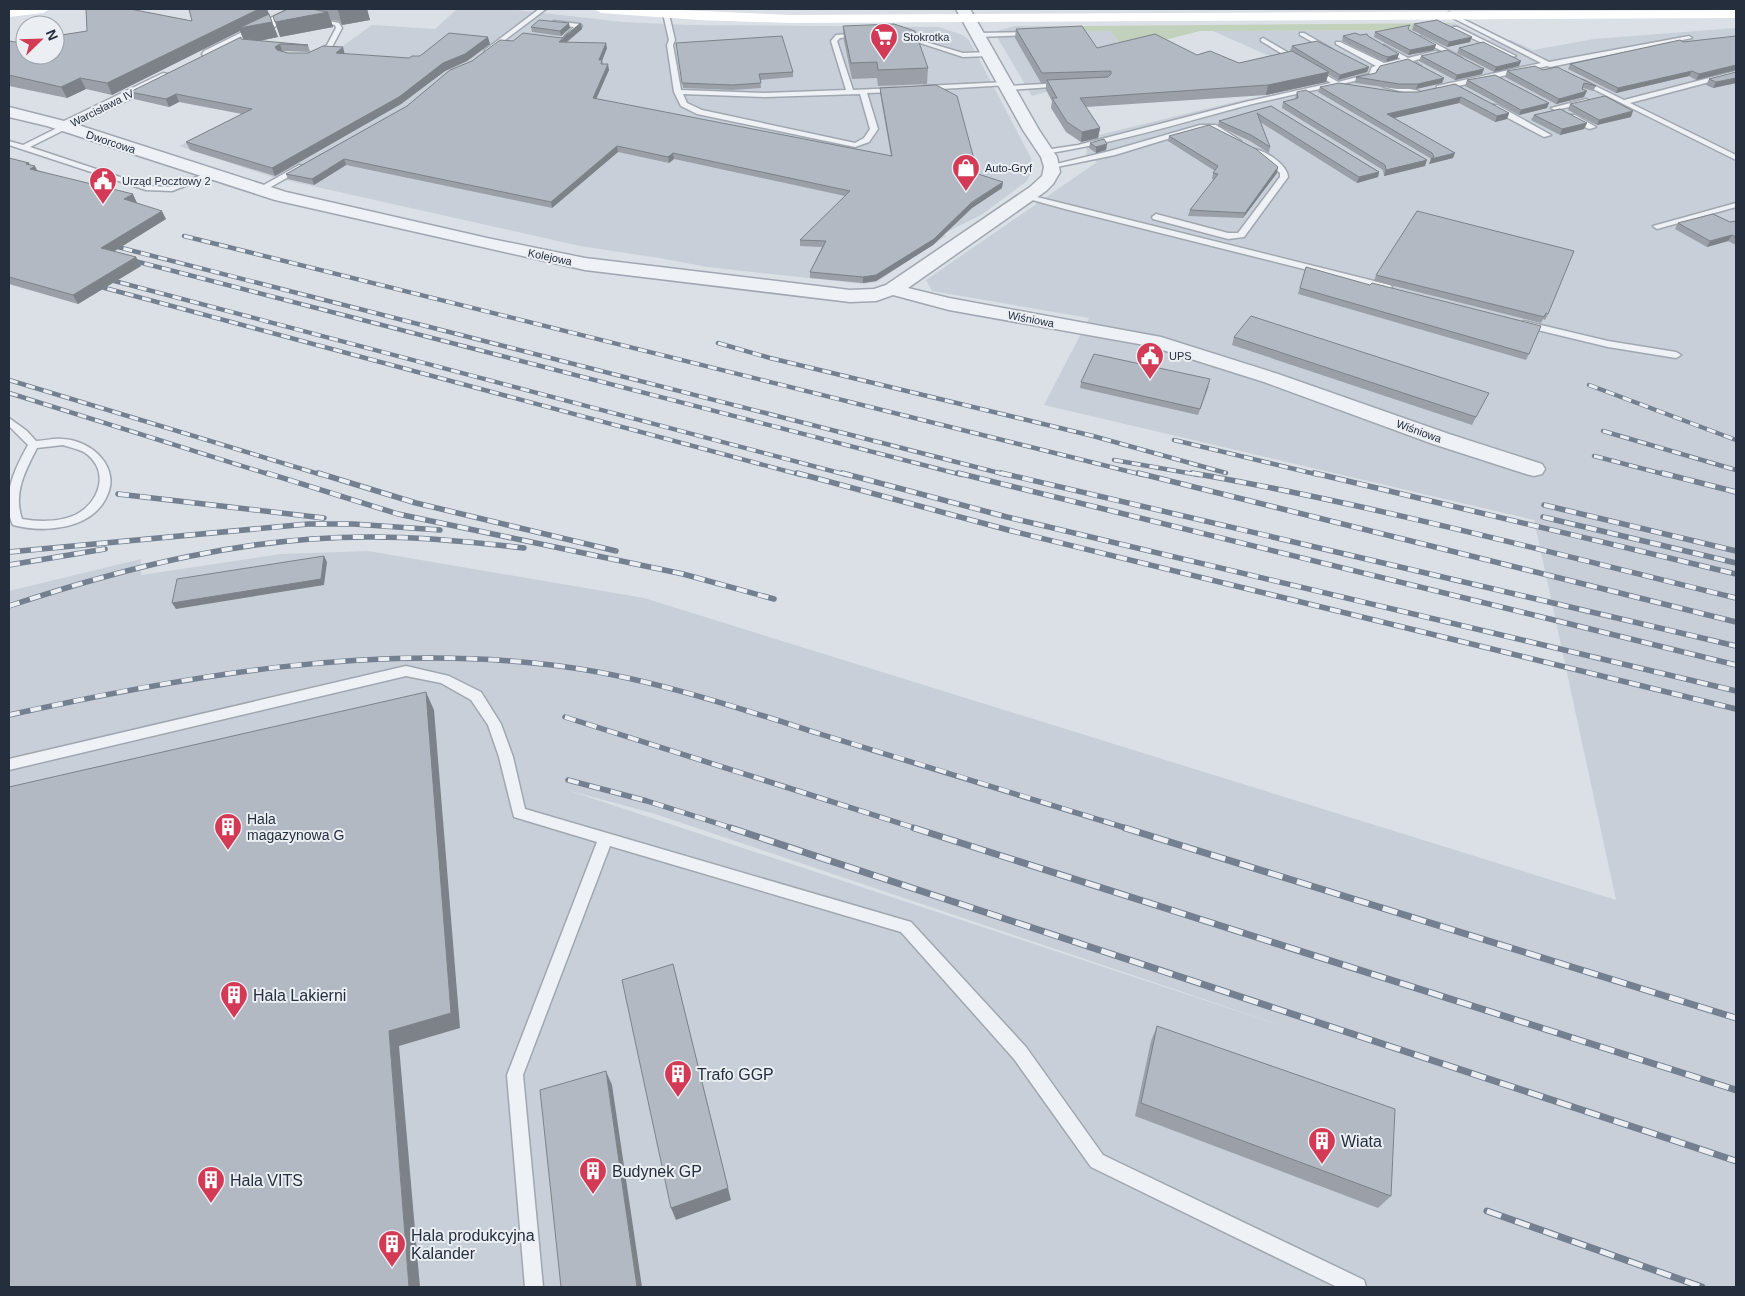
<svg xmlns="http://www.w3.org/2000/svg" width="1745" height="1296" font-family="Arial,sans-serif">
  <style>
    .built { fill: #c9cfd8; fill-rule: evenodd }
    .green { fill: #c2d1bc }
    .lines { fill: none; stroke-linecap: round; stroke-linejoin: round }
    .lane-casing { stroke: #a1a7b0; stroke-width: 3 }
    .street-casing { stroke: #a1a7b0; stroke-width: 3 }
    .lane { fill: #eef1f5; fill-rule: evenodd }
    .street { fill: #eef1f5; fill-rule: evenodd }
    .secondary { fill: #fff; fill-rule: evenodd }
    .rail-far2-casing { stroke: #748090; stroke-width: 4.5 }
    .rail-far1-casing { stroke: #748090; stroke-width: 5.5 }
    .rail-casing { stroke: #748090; stroke-width: 7 }
    .rail-far2 { stroke: #ebeff4; stroke-width: 3; stroke-dasharray: 9; stroke-linecap: butt }
    .rail-far1 { stroke: #ebeff4; stroke-width: 4; stroke-dasharray: 11; stroke-linecap: butt }
    .rail { stroke: #ebeff4; stroke-width: 5; stroke-dasharray: 15; stroke-linecap: butt }
    .wall { fill: #9a9fa8 }
    .shaded-wall { fill: #7d8288 }
    .building { fill: #b3b9c3; stroke: #7d8288 }
    .labels { text-anchor: middle; dominant-baseline: central; stroke-width: 4; stroke-linejoin: round; paint-order: stroke }
    .far-poi-label { font-size: 11px; fill: #252e3d; stroke: #ebeff4; text-anchor: start }
    .far-street-label { font-size: 11px; fill: #252e3d; stroke: #ebeff4 }
    .poi-label { font-size: 14px; fill: #252e3d; stroke: #ebeff4; text-anchor: start }
    .near-poi-label { font-size: 16px; fill: #252e3d; stroke: #ebeff4; text-anchor: start }
  </style>
  <rect width="100%" height="100%" fill="#dbe0e6"/>
  <g class="built">
    <path d="M457,9h50l116,13 65,3 251,2 24,8 6,5 62,118 1,13 -5,10 -46,34 -38,19 3,2 -69,46 -13,2 -157,-17 -48,-9 -79,-12 -308,-69 -93,-31 99,-43 24,-28 70,-50 63,4z"/>
    <path d="M1455,23l33,17h23l22,10 61,-11 142,-11v1259h-1727v-696l132,-32v16l140,-21 87,-3 276,47 972,302 -82,-380 -490,-115 45,-87 -157,-27 -6,-11 171,-118 -11,-8 1,-4 -9,-10 152,-37 96,-19 -23,-13 -90,-40 199,-1zM567,790l88,24 640,216z"/>
    <path d="M1015,26h65l3,5h28l39,53 -101,7 -17,5 -35,-59 -1,-5 4,-2z"/>
  </g>
  <path class="green" d="M1455,23l-42,7 -213,1 -75,19 -14,-19h-28l-3,-5z"/>
  <g class="lines">
    <defs>
      <g id="lane">
        <path d="M539,9h7l-57,43h-4v-2z"/>
        <path d="M666,12l3,2 6,26 -2,5 8,45 84,3 81,-3 -15,-49 5,-6 23,-2 2,1v2l-21,2 -3,3 16,49 43,-2 4,2 -4,2 -29,1 11,36 -9,13 -14,5 -158,-33 -16,-8 -7,-14 -7,-47 2,-5 -6,-26zM683,94l82,3 95,-3 10,35 -6,9 -9,5 -153,-33 -15,-7z"/>
        <path d="M1449,12l100,50 140,-26 3,2 -142,29 -3,-1 -107,24h-3v-4l104,-23 -94,-48 -1,-1z"/>
        <path d="M315,18l24,5 3,5 -10,19 -17,11 -3,-2 15,-11 9,-17 -1,-3 -22,-4 -1,-1z"/>
        <path d="M554,21l25,3 3,2 -14,12 -3,-2 9,-9 -22,-3 -1,-1z"/>
        <path d="M1453,27h4l59,29 -5,1 -58,-28z"/>
        <path d="M1034,32l1,1 -3,2 -54,2 -3,-2 3,-2z"/>
        <path d="M1300,33h4l28,16 -5,1 -27,-15z"/>
        <path d="M902,35l61,18 26,-1 3,2 -3,2 -26,1 -61,-20z"/>
        <path d="M1421,36l40,21 1,1 -5,1 -38,-20 -1,-1z"/>
        <path d="M1263,38l75,44 31,-8 3,-7 4,-1 -40,-22v-2h4l44,21 17,-4 -19,-11v-2l2,-1 24,13 28,-7 3,2 -26,8 8,5v2h-4l-11,-6 -29,7 -3,7c-45,12 -91,20 -137,32 -63,17 -127,36 -192,46l-4,-2 4,-2 33,-5 167,-43 86,-19 -70,-42v-2z"/>
        <path d="M1736,71v4l-106,28 106,52v5l-159,-79 6,-1 41,20z"/>
        <path d="M1006,82l4,2 -2,1 -84,5 -4,-2 4,-2z"/>
        <path d="M1063,83l2,1v2l-57,4 -4,-2 4,-2z"/>
        <path d="M1386,84l33,7 1,2 -4,2 -32,-8 -2,-1z"/>
        <path d="M1586,99l4,2 -1,2 -34,7 -4,-2z"/>
        <path d="M1491,105h6l54,30 -7,2 -53,-28z"/>
        <path d="M1569,115h6l21,12 -7,2 -20,-10z"/>
        <path d="M65,124h3v4l-38,19 117,39 25,1 37,-15 7,2 -44,17 -26,-1 -137,-45v-4l14,4z"/>
        <path d="M1200,125h16l25,16 -7,2 -23,-14h-11l-85,26 -63,13 -4,-2 62,-15z"/>
        <path d="M1251,149c12,-1 37,16 37,28l-44,60 -16,2 -75,-20 -1,-2 4,-3 72,19h10l42,-56v-4l-10,-9 -19,-11z"/>
        <path d="M299,165l7,2 -44,25 -7,-2z"/>
        <path d="M1025,194l365,91 2,2 -5,3 -322,-81 -40,-11z"/>
        <path d="M1736,203v4l-79,22 -4,-3z"/>
        <path d="M1524,321l84,20 68,11 5,3 -5,3 -68,-11 -87,-21 -2,-2z"/>
        <path d="M9,418l18,13 9,10c8,0 18,-3 26,-2 30,1 60,29 44,59 -16,32 -63,35 -93,27 -13,-26 2,-57 15,-80l-19,-19zM63,445c8,3 18,4 25,10 22,19 10,49 -13,60 -16,7 -36,7 -53,4 -9,-26 3,-48 15,-71z"/>
        <path d="M406,666l43,10 32,16 20,32 12,33 12,52 386,113 115,125 77,108 261,125 2,7h-29l-246,-120 -77,-108 -113,-127 -291,-86 -87,229 20,212h-18l-18,-212 90,-233 -83,-25 -15,-60 -11,-32 -17,-25 -30,-17 -35,-7 -397,94v-11z"/>
      </g>
      <g id="street">
        <path d="M289,9h17l-2,3 -90,45h-10l-2,-3 2,-3z"/>
        <path d="M956,9h14l69,121 18,27 3,15 -7,12 -7,7 -138,97 41,10 212,39 117,37 171,60 93,30 3,5 -3,5 -8,2 -8,-2 -93,-30 -169,-62 -114,-36 -201,-36 -56,-15 -17,6 -26,1 -265,-32 -98,-22 -212,-48 -228,-74 -38,-9v-10l55,14 99,-48 5,1 2,3 -2,3 -90,45 208,67 201,46 98,20 265,32 24,-1 12,-4 144,-98 12,-11 2,-9 -3,-10 -18,-27z"/>
      </g>
    </defs>
    <use href="#lane" class="lane-casing"/>
    <use href="#street" class="street-casing"/>
    <use href="#lane" class="lane"/>
    <use href="#street" class="street"/>
    <g class="secondary">
      <path d="M9,9h41l-7,4 -34,4z"/>
      <path d="M594,9h62l133,6 947,-5v8l-947,5 -90,-3 -98,-7z"/>
    </g>
    <defs>
      <g id="rail-far2">
        <path d="M184,236l959,239"/>
        <path d="M106,244l901,231"/>
        <path d="M127,259l835,216"/>
        <path d="M103,278l744,197"/>
        <path d="M90,284l711,191"/>
        <path d="M718,343l52,15 323,78 133,37"/>
        <path d="M9,380l313,95"/>
        <path d="M1589,385l147,55"/>
        <path d="M9,393l262,82"/>
        <path d="M1603,431l133,39"/>
        <path d="M1174,440l145,35"/>
        <path d="M1594,456l73,19"/>
        <path d="M1114,460l85,15"/>
      </g>
      <g id="rail-far1">
        <path d="M267,473l131,41 285,60 91,25"/>
        <path d="M318,473l98,30 200,48"/>
        <path d="M797,473l215,58 724,178"/>
        <path d="M842,473l165,44 729,174"/>
        <path d="M958,473l778,192"/>
        <path d="M1001,473l735,173"/>
        <path d="M1138,473l598,149"/>
        <path d="M1192,473c183,32 363,81 544,125"/>
        <path d="M1314,473l422,101"/>
        <path d="M1662,473l74,19"/>
        <path d="M118,494l206,24"/>
        <path d="M1544,505l192,46"/>
        <path d="M1543,517l193,46"/>
        <path d="M9,552l299,-28h45l87,6"/>
        <path d="M9,565l96,-16"/>
        <path d="M9,606c118,-39 239,-70 364,-69 50,0 101,5 151,11"/>
        <path d="M9,715c177,-39 362,-72 543,-50 92,11 181,41 268,69 103,31 206,63 309,95"/>
        <path d="M565,717l353,112"/>
        <path d="M568,780l79,21 88,28"/>
      </g>
      <g id="rail">
        <path d="M731,828l1005,333"/>
        <path d="M914,828l822,262"/>
        <path d="M1125,828l611,190"/>
        <path d="M1487,1211l215,76"/>
      </g>
    </defs>
    <use href="#rail-far2" class="rail-far2-casing"/>
    <use href="#rail-far1" class="rail-far1-casing"/>
    <use href="#rail" class="rail-casing"/>
    <use href="#rail-far2" class="rail-far2"/>
    <use href="#rail-far1" class="rail-far1"/>
    <use href="#rail" class="rail"/>
  </g>
  <g class="wall">
    <path d="M189,9h78l11,28 -19,4 49,4 2,7 -28,-1 6,2 57,1 64,4 81,-14 -23,17 -22,10 -44,33 -126,72 -85,-26 -4,-8 56,-28 -63,-12 -10,5 -35,-8 -4,-7 112,-53 2,1 -4,-9 -128,64 -26,-6 -19,9 -58,-12v-45l6,1 177,-21z"/>
    <path d="M288,9h79l3,11 -28,5 -3,-4 -8,-1 2,7 -53,10z"/>
    <path d="M1414,24l56,18 -23,5 -35,-17z"/>
    <path d="M843,26l85,42 -1,16 -49,2 -1,-8 -25,1 -8,-38z"/>
    <path d="M531,27l39,1 -9,8 -29,-4z"/>
    <path d="M582,29l-16,13 41,6 -5,12 1,4 6,6 -13,29 295,57 -11,-63v-5l98,86 24,14 -30,20 -39,37 -57,36 -13,2 -53,-5v-6l12,-25 -22,-1v-6l45,-44 -171,-37 -5,4 -51,-11 -66,56 -206,-43 -32,20 -26,-6 -2,-5 121,-68 65,-45 41,-20 49,-3z"/>
    <path d="M1016,29l81,19 100,7 42,8 51,-12 2,-5 77,21 -2,5 -29,8 -10,-6 -2,8 -60,13 -180,12 14,21 -2,10 -17,4 -15,-10 -15,-24 1,-7 -6,-11v-7h-5l-26,-45z"/>
    <path d="M1409,30l25,20 -26,5 -34,-18 1,-5z"/>
    <path d="M1360,35l8,1 29,23 -11,3 -5,-2 -39,-19 1,-5z"/>
    <path d="M1736,36v34l-40,10 -7,-4 -73,17 -48,-24 2,-5 113,-22z"/>
    <path d="M676,43l117,29v5l-33,3 1,8 -28,2 -50,-2z"/>
    <path d="M1459,48l60,18 -25,6 -37,-19z"/>
    <path d="M1421,56l61,18 -27,6 -36,-19z"/>
    <path d="M1543,70l53,16 -3,5 -10,-3 1,9 -28,7 -51,-27 2,-6z"/>
    <path d="M1736,72v11l-23,5 -7,-3 3,-6z"/>
    <path d="M1356,77l88,1 -2,5 -26,6h-19l-42,-6z"/>
    <path d="M1467,80l80,28 -28,7 -54,-29z"/>
    <path d="M1455,84l54,29 -2,6 -12,3 -36,-19 -65,15 59,40 -24,6 2,-4 -1,-2 -112,-66 2,-5 78,5h20z"/>
    <path d="M1297,92l128,74 -41,10 -1,-6 -101,-62 1,-6 12,-3z"/>
    <path d="M1570,104l61,13 -34,8 -29,-15z"/>
    <path d="M1271,106l108,66 -1,5 -21,6 -97,-61 10,25 -1,6 -19,-12 -32,-15 1,-5z"/>
    <path d="M1534,115l53,8 -3,6 -24,6 -29,-15z"/>
    <path d="M1169,136l108,37 -34,45 -55,-2 2,-6 24,-30 -2,-1 1,-6 2,-2 -47,-30z"/>
    <path d="M1090,143l17,1 -1,6 -10,3 -7,-5z"/>
    <path d="M9,158l20,5 1,2 7,5 100,33 29,16 -52,32 22,6 5,9 -63,38 -69,-20z"/>
    <path d="M1736,221v24l-8,-4 -21,6 -32,-18 3,-6 52,-1z"/>
    <path d="M1306,267l223,87 -3,6 -228,-66z"/>
    <path d="M1376,275l172,39 -3,6 -2,-1 -2,4 -167,-42z"/>
    <path d="M1234,337l251,63 -13,25 -240,-80z"/>
    <path d="M1081,382l128,4 -11,29 -118,-27z"/>
    <path d="M1157,1026l234,170 -13,12 -243,-92 16,-75z"/>
  </g>
  <g class="shaded-wall">
    <path d="M259,9h8l11,28 -33,7 -5,-13 -128,64 -5,-12z"/>
    <path d="M347,9h20l3,11 -28,5 -4,-15z"/>
    <path d="M328,12l5,15 -53,10 -5,-15z"/>
    <path d="M569,23l1,5 -9,8 -1,-5z"/>
    <path d="M581,23l1,6 -22,19 -1,-6z"/>
    <path d="M488,37l2,7 -23,17 -22,10 -44,33 -126,72 -3,-8 171,-105z"/>
    <path d="M1472,37l-2,5 -23,5 2,-5z"/>
    <path d="M606,43l1,5 -7,18 -1,-6z"/>
    <path d="M280,44l2,7 -4,3 -3,-7z"/>
    <path d="M1436,45l-2,5 -26,5 2,-5z"/>
    <path d="M343,47l2,8 -9,-2z"/>
    <path d="M1399,54l-2,5 -11,3 2,-5z"/>
    <path d="M1521,61l-2,5 -25,6 2,-5z"/>
    <path d="M608,64l1,6 -15,34 -1,-6z"/>
    <path d="M1736,65v5l-40,10 3,-6z"/>
    <path d="M1369,67l-2,5 -29,8 2,-5z"/>
    <path d="M1484,69l-2,5 -27,6 2,-5z"/>
    <path d="M1692,71l-3,5 -73,17 2,-5z"/>
    <path d="M1329,72l-3,10 -60,13 2,-10z"/>
    <path d="M80,78l6,11 -19,9 -6,-11z"/>
    <path d="M1444,78l-2,5 -26,6 2,-5z"/>
    <path d="M1736,78v5l-23,5 3,-6z"/>
    <path d="M1587,91l-3,6 -28,7 3,-5z"/>
    <path d="M176,94l3,8 -10,5 -3,-8z"/>
    <path d="M1461,97l-2,6 -73,17 1,-6z"/>
    <path d="M1549,103l-2,5 -28,7 2,-5z"/>
    <path d="M1633,111l-2,6 -34,8 2,-5z"/>
    <path d="M1509,113l-2,6 -12,3 2,-6z"/>
    <path d="M1587,123l-3,6 -24,6 2,-6z"/>
    <path d="M1100,128l-2,10 -17,4 1,-10z"/>
    <path d="M1107,144l-1,6 -10,3v-6z"/>
    <path d="M617,146l1,6 -66,56 -1,-6z"/>
    <path d="M673,153l1,6 -5,4 -1,-6z"/>
    <path d="M1455,153l-2,5 -24,6 2,-5z"/>
    <path d="M344,159l2,6 -32,20 -2,-6z"/>
    <path d="M1427,160l-2,6 -41,10 2,-6z"/>
    <path d="M29,163l2,5 4,-2 4,8 -4,3 -9,-13z"/>
    <path d="M1278,167l-1,6 -34,45 2,-5z"/>
    <path d="M1379,172l-1,5 -21,6 2,-6z"/>
    <path d="M1003,182l-1,6 -30,20 -39,37 -57,36 -13,2v-6z"/>
    <path d="M133,194l4,9 -8,5 -5,-9z"/>
    <path d="M162,211l4,8 -61,38 -4,-9z"/>
    <path d="M1732,235l-4,6 -21,6 3,-6z"/>
    <path d="M136,257l5,9 -63,38 -5,-9z"/>
    <path d="M324,556l3,6 -3,23 -148,24 -4,-6z"/>
    <path d="M426,692l8,18 26,318 -61,18 21,241h-11l-20,-256z"/>
    <path d="M673,964l58,236 -55,20 -5,-12z"/>
    <path d="M606,1071l6,14 30,202h-5z"/>
  </g>
  <g class="building">
    <path d="M86,9h44l62,12 -3,-12h70l-152,74 -27,-5 -19,9 -52,-12v-34l6,1 10,-2v15h30v-19l32,-5z"/>
    <path d="M288,9h23l17,3 -53,10 -2,-6z"/>
    <path d="M336,9h11l-9,1z"/>
    <path d="M269,14l3,8 -33,6z"/>
    <path d="M539,20l30,3 -9,8 -29,-4z"/>
    <path d="M1437,20l35,17 -23,5 -35,-18z"/>
    <path d="M581,23l-22,19 47,1 -7,17h3l-1,4h7l-15,34 299,58 -12,-68 56,-3 21,11 21,78 25,8 -31,20 -38,37 -58,36 -13,2 -53,-5 16,-31 -26,-1 50,-49 -177,-38 -5,4 -51,-11 -66,56 -207,-43 -32,20 -26,-5 121,-68 43,-36 22,-9 28,-21 13,1 10,-8 39,5z"/>
    <path d="M894,24l21,7 13,37 -50,2 -1,-8 -26,1 -8,-37z"/>
    <path d="M1410,25l-2,3 1,2 27,15 -26,5 -35,-18z"/>
    <path d="M1082,26l15,22 58,-14 42,21 13,-4 29,12 53,-12 37,21 -61,13 -188,13 20,30 -18,4 -15,-10 -15,-24h5l-10,-18 61,-3 3,-3v-3l-69,2 -26,-44z"/>
    <path d="M449,33l39,4 -23,17 -22,9 -44,34 -127,71 -86,-26 66,-33 -76,-15 -10,5 -36,-7 111,-55v2l67,6 -28,-1 -5,3 2,3 11,3h20l15,-7 20,1 -7,6 73,5 3,-2h8z"/>
    <path d="M1355,33l5,2 7,-1 1,2 31,18 -11,3 -6,-2 -39,-19z"/>
    <path d="M782,36l11,36 -34,2 2,9 -28,2 -51,-2 -6,-40z"/>
    <path d="M1736,36v29l-37,9 -7,-3 -74,17 -48,-24 110,-24 3,2z"/>
    <path d="M1317,41l52,26 -29,8 -48,-29z"/>
    <path d="M1483,42l38,19 -25,6 -37,-19z"/>
    <path d="M1447,50l37,19 -27,6 -36,-19z"/>
    <path d="M1408,59l36,19 -26,6h-19l-43,-7 20,-4 4,-7z"/>
    <path d="M1535,66l8,4 14,-3 39,19 -12,-3 -2,6 5,2 -28,8 -52,-28z"/>
    <path d="M1736,72v6l-20,4 -7,-3z"/>
    <path d="M1495,75l54,28 -28,7 -54,-30z"/>
    <path d="M1339,83l59,9h20l37,-8 54,29 -12,3 -36,-19 -74,17 68,39 -24,6 3,-2 -2,-4 -112,-66z"/>
    <path d="M1306,90l121,70 -41,10 -1,-5 -102,-63 15,-4 -1,-6z"/>
    <path d="M1605,96l28,15 -34,9 -29,-16z"/>
    <path d="M1271,106l108,66 -20,5 -102,-64 13,34 -19,-12 -32,-14z"/>
    <path d="M1560,109l27,14 -25,6 -28,-14z"/>
    <path d="M1209,125l47,24 22,18 -33,46 -55,-3 28,-36 -5,-1 5,-7 -49,-30z"/>
    <path d="M1104,139l3,5 -11,3 -6,-4z"/>
    <path d="M9,158l20,5 -3,1 9,2 -5,3 103,25 -9,5 38,12 -61,37 35,9 -63,38 -64,-18z"/>
    <path d="M1417,211l157,40 -26,63 -2,-1 -2,4 -168,-42z"/>
    <path d="M1713,214l17,8 6,-1v16l-4,-2 -22,6 -32,-18z"/>
    <path d="M1306,267l64,18 2,-2 169,43 -12,28 -229,-66z"/>
    <path d="M1251,316l238,77 -13,24 -242,-80z"/>
    <path d="M1094,354l116,25 -10,30 -119,-27z"/>
    <path d="M324,556l-3,23 -149,24 5,-24z"/>
    <path d="M426,692l25,321 -62,18 20,256h-400v-500z"/>
    <path d="M673,964l55,224 -57,20 -49,-228z"/>
    <path d="M1157,1026l238,83 -4,87 -250,-93z"/>
    <path d="M606,1071l31,216h-76l-21,-197z"/>
  </g>
  <defs>
    <symbol id="supermarket-pin" viewBox="-11 -11 22 30"><path d="M0 17L-7.5 6A9.5 9.5 0 1 1 7.5 6Z" fill="#d23a55" stroke="#ebeff4"/><path d="M-6-5.5h2.5l.6 2H6L4.5 2H-2.5L-4.4-4H-6ZM-1.5 3.2a1.3 1.3 0 1 0 .1 0ZM3 3.2a1.3 1.3 0 1 0 .1 0Z" fill="#fff"/></symbol>
    <symbol id="shop-pin" viewBox="-11 -11 22 30"><path d="M0 17L-7.5 6A9.5 9.5 0 1 1 7.5 6Z" fill="#d23a55" stroke="#ebeff4"/><path d="M-5-2.5h2.3a2.7 3.5 0 0 1 5.4 0H5L5.5 6h-11ZM-1.5-2.5h3a1.5 2.3 0 0 0-3 0Z" fill="#fff"/></symbol>
    <symbol id="civic-pin" viewBox="-11 -11 22 30"><path d="M0 17L-7.5 6A9.5 9.5 0 1 1 7.5 6Z" fill="#d23a55" stroke="#ebeff4"/><path d="M-.6-6.5H3V-4.5H.6V-3L4-1V1h2V6H-6V1h2V-1L-.6-3ZM-1.2 2.5V6h2.4V2.5Z" fill="#fff"/></symbol>
    <symbol id="building-pin" viewBox="-11 -11 22 30"><path d="M0 17L-7.5 6A9.5 9.5 0 1 1 7.5 6Z" fill="#d23a55" stroke="#ebeff4"/><path d="M-4-6H4V6H1V3H-1V6H-4ZM-2.5-4.3h1.7v1.8h-1.7ZM.8-4.3h1.7v1.8H.8ZM-2.5-1h1.7V.8h-1.7ZM.8-1h1.7V.8H.8Z" fill="#fff"/></symbol>
  </defs>
  <g fill-rule="evenodd">
    <use href="#supermarket-pin" x="868" y="21" width="32" height="43"/>
    <use href="#shop-pin" x="950" y="152" width="32" height="43"/>
    <use href="#civic-pin" x="87" y="165" width="32" height="43"/>
    <use href="#civic-pin" x="1134" y="340" width="32" height="43"/>
    <use href="#building-pin" x="212" y="811" width="32" height="43"/>
    <use href="#building-pin" x="218" y="979" width="32" height="43"/>
    <use href="#building-pin" x="662" y="1058" width="32" height="43"/>
    <use href="#building-pin" x="1306" y="1125" width="32" height="43"/>
    <use href="#building-pin" x="577" y="1155" width="32" height="43"/>
    <use href="#building-pin" x="195" y="1164" width="32" height="43"/>
    <use href="#building-pin" x="376" y="1228" width="32" height="43"/>
  </g>
  <g class="labels">
    <g class="far-poi-label">
      <text x="903" y="37">Stokrotka</text>
      <text x="985" y="168">Auto-Gryf</text>
      <text x="122" y="181">Urząd Pocztowy 2</text>
      <text x="1169" y="356">UPS</text>
    </g>
    <g class="far-street-label">
      <text transform="translate(102 108) rotate(-27)">Warcisława IV</text>
      <text transform="translate(111 142) rotate(18)">Dworcowa</text>
      <text transform="translate(550 257) rotate(12)">Kolejowa</text>
      <text transform="translate(1031 319) rotate(11)">Wiśniowa</text>
      <text transform="translate(1419 431) rotate(20)">Wiśniowa</text>
    </g>
    <g class="poi-label">
      <text x="247" y="819">Hala<tspan x="247" dy="16">magazynowa G</tspan></text>
    </g>
    <g class="near-poi-label">
      <text x="253" y="995">Hala Lakierni</text>
      <text x="697" y="1074">Trafo GGP</text>
      <text x="1341" y="1141">Wiata</text>
      <text x="612" y="1171">Budynek GP</text>
      <text x="230" y="1180">Hala VITS</text>
      <text x="411" y="1235">Hala produkcyjna<tspan x="411" dy="18">Kalander</tspan></text>
    </g>
  </g>
  <rect width="1745" height="1296" fill="none" stroke="#252e3d" stroke-width="20"/>
  <g transform="translate(40 40) rotate(67)"><circle r="24" fill="#ebeff4" stroke="#9ca2ab"/>
  <path d="M0-4L9 19L0 12L-9 19Z" fill="#d23a55"/>
  <text y="-8" font-size="14" font-weight="bold" text-anchor="middle" fill="#252e3d">N</text>
  </g>
</svg>
